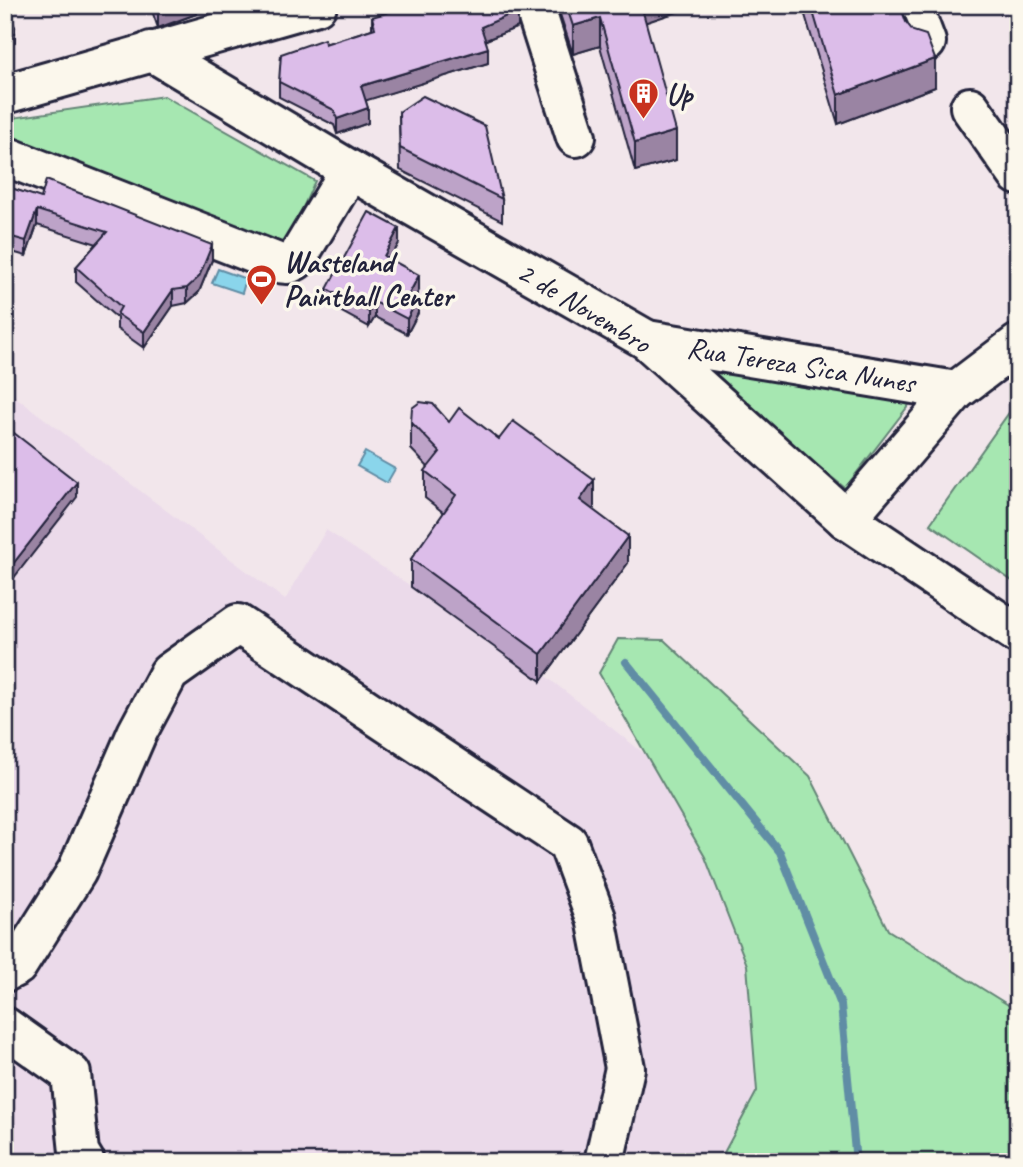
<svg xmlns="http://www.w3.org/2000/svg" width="1023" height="1167" font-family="Caveat,sans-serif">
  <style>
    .built { fill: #ebdaea }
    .green { fill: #a6e7b1; stroke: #648476; stroke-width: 2 }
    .water { fill: #8ad5eb; stroke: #608da5; stroke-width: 2 }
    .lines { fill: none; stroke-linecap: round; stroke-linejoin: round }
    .stream { stroke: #608da5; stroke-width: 8 }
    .minor-casing { stroke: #22223b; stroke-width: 44 }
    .major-casing { stroke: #22223b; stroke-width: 44 }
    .minor { stroke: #fbf7ec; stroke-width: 38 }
    .major { stroke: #fbf7ec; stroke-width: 38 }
    .wall { fill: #bda3c8; stroke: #22223b; stroke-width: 2 }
    .shaded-wall { fill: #9a84a3; stroke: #22223b; stroke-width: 2 }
    .building { fill: #dcbde9; stroke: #22223b; stroke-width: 2 }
    .labels { text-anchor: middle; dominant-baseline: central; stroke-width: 7; stroke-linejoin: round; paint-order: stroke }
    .poi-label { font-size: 30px; font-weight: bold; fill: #22223b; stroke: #fbf7ec; text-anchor: start }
    .street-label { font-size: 30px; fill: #22223b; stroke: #fbf7ec }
  </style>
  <rect width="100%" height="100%" fill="#f2e6eb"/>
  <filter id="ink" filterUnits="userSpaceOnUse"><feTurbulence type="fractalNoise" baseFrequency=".0143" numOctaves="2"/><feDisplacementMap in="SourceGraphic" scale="14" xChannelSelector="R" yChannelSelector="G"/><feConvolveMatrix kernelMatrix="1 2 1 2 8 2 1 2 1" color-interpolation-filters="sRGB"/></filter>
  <g filter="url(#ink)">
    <path class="built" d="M5,389l280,211 41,-70 212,140 108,85 59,103 42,107 10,126 -38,71h-714z"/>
    <g class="green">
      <path d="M164,96l151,85 -29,64 -281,-103v-23z"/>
      <path d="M699,369l213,32 -67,87z"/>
      <path d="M1018,400v185l-88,-61z"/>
      <path d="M618,639l46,1 146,136 78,154 130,81v151h-299l38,-71 -10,-126 -42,-108 -106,-184z"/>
    </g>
    <g class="water">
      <path d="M218,269l28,10 -4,14 -30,-10z"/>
      <path d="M365,452l30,17 -8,14 -30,-17z"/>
    </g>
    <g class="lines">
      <path class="stream" d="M626,662l154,190 61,153 15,157"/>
      <defs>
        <g id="minor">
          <path d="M534,5l42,132"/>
          <path d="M912,5l14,37"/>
          <path d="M151,51l199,119 297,170 199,179 172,115"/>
          <path d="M970,107l48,68"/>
          <path d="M5,156l273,107 10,1 8,-4 54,-90"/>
          <path d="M647,340l309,51"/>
          <path d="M846,519l110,-128 62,-47"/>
          <path d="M5,972l12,-6 60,-95 60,-138 32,-60 69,-49 330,219 28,75 29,150 -21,94"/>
          <path d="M5,1027l66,47 8,78 6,10"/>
        </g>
        <path id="major" d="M5,94l312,-89"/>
      </defs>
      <use href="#minor" class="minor-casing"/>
      <use href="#major" class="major-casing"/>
      <use href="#minor" class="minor"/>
      <use href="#major" class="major"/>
    </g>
    <g class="wall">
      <path d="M150,5h48l-2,1v8l-38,14z"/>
      <path d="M557,5h126v5l-38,12 31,138 -41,11 -35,-125 -27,8z"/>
      <path d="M802,5h98l35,82 -97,37z"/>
      <path d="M372,17l146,10 -32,13 2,23 -122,37 2,23 -31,11 -3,-9 -55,-28v-15l46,-38 47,-15z"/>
      <path d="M399,112l103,87v22l-102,-51z"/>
      <path d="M5,186l207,74 -13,32 -12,11 -14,3 -29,42 -27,-19v-11l-41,-36v-15l21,-23 -60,-19 -11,31 -21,-6z"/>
      <path d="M399,243l-9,16 29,31 -3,7 2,16 -11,21 -32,-17 -6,10 -42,-23v-15z"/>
      <path d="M411,422h38l50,17 95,69 -1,2 35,53 -87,118 -130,-94v-28l33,-46 -19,-15v-27l3,-4 -17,-18z"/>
    </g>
    <g class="shaded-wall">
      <path d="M158,5h40l-2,1v8l-38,14z"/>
      <path d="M638,5h45v5l-45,15z"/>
      <path d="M518,11v16l-37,15v-15z"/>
      <path d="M600,18v28l-27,8v-28z"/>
      <path d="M15,27v15l-10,4v-15z"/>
      <path d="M488,48v15l-127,39v-16z"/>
      <path d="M935,59v28l-97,37v-29z"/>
      <path d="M368,108v15l-31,11v-15z"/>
      <path d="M676,131v29l-41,11v-28z"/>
      <path d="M37,210v15l-11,31v-15z"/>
      <path d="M399,228v15l-15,28v-15z"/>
      <path d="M212,245v15l-13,32 -12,11v-15z"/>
      <path d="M419,275v15l-10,19v-15z"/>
      <path d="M173,290v16l-29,42v-16z"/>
      <path d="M418,298v15l-11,21v-15z"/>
      <path d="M375,302v15l-6,10v-15z"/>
      <path d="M594,480v28l-14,20v-28z"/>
      <path d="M77,482v15l-72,92v-15z"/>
      <path d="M628,536v27l-87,118v-27z"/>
    </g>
    <g class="building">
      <path d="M5,5l10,22 -10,4z"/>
      <path d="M413,5h103l2,6 -37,16 7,21 -127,38 7,22 -31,11 -3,-9 -55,-28 2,-28 43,-15 1,5 50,-16 -3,-11z"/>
      <path d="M566,5h75l35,126 -41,12 -35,-125 -27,8z"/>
      <path d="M811,5h89l6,17 7,9 13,4 9,24 -97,36z"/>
      <path d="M423,96l62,30 17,73 -102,-51 -1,-36z"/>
      <path d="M46,180l166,65 -13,32 -12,11 -14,2 -29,42 -27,-18 4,-7 -45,-40 31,-35 -70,-22 -11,31 -21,-6v-49l36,12z"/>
      <path d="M369,212l30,16 -15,28 35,19 -10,19 9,4 -11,21 -32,-17 -6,10 -42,-23z"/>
      <path d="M420,402l13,2 16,18 10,-14 40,31 14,-18 81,59 -14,20 48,36 -87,118 -130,-95 45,-64 -31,-24 15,-19 -29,-30 1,-14z"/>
      <path d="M5,426l72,56 -72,92z"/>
    </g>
  </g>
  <defs>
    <symbol id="building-pin" viewBox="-11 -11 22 30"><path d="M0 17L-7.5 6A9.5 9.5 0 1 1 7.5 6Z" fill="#c8321e" stroke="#fbf7ec"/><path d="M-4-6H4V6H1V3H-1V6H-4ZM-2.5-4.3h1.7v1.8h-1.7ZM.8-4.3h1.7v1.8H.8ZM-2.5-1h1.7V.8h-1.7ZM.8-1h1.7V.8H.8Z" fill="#fff"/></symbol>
    <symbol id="stadium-pin" viewBox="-11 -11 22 30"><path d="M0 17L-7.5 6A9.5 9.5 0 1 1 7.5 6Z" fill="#c8321e" stroke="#fbf7ec"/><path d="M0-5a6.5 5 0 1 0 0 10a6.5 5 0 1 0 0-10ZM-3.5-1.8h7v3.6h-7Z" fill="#fff"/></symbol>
  </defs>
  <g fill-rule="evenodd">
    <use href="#building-pin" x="626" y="76" width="35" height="47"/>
    <use href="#stadium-pin" x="244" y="262" width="35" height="47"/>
  </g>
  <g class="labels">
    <g class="poi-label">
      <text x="666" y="94">Up</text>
      <text x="284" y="262">Wasteland<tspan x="284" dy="34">Paintball Center</tspan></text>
    </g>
    <g class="street-label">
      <text transform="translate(584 307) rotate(31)">2 de Novembro</text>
      <text transform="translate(801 365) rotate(9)">Rua Tereza Sica Nunes</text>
    </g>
  </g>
  <rect width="1023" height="1167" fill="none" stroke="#fbf7ec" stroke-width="28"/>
  <rect x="14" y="14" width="995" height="1139" fill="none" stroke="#22223b" stroke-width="2.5" filter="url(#ink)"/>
</svg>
